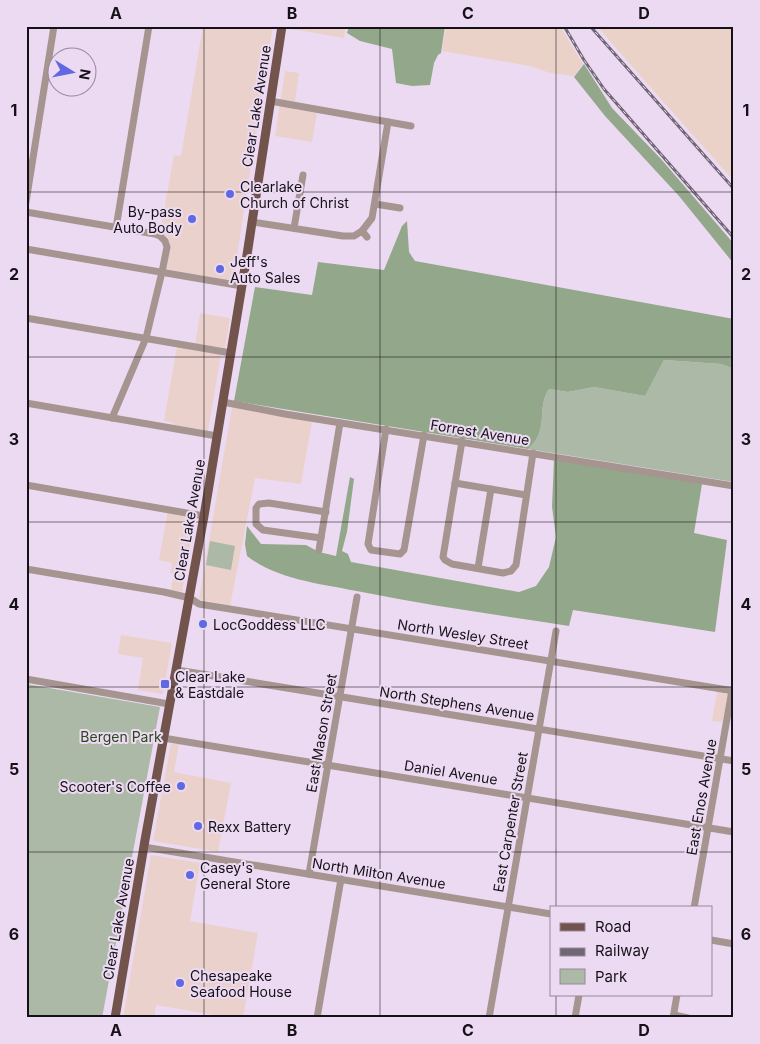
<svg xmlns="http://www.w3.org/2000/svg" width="760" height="1044" font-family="Inter,sans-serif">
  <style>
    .commercial { fill: #ebd1cc }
    .industrial { fill: #ead2c9 }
    .green { fill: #acb9a6 }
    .forest { fill: #93a88a }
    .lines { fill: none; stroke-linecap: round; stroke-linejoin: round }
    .minor { stroke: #a69490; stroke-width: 7 }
    .major { stroke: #72544d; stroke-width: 9 }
    .rail-casing { stroke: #716675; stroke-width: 3 }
    .rail { stroke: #ecdaf2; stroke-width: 1; stroke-dasharray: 4; stroke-linecap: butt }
    .grid { fill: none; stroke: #161018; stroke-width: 1; stroke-opacity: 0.55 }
    .poi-dot { fill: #6069e1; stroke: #ecdaf2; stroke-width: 2 }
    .labels { text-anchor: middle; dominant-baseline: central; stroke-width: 4; stroke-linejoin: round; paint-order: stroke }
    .street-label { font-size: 14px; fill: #161018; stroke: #ecdaf2 }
    .poi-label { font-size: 14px; fill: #161018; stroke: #ecdaf2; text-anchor: start }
    .park-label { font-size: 14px; fill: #2a471a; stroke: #ecdaf2 }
    .neatline { fill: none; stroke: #161018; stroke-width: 2 }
    .grid-label { font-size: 16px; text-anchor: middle; font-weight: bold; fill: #161018 }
  </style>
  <rect width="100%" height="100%" fill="#ecdaf2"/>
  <g class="commercial">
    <path d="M203,26h70l-40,255 -67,-12 4,-24 -3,-9 -7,-3 14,-78 7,1z"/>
    <path d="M291,26h55l-2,12 -53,-9z"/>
    <path d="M285,71l14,2 -5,36 23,4 -5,29 -37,-6z"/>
    <path d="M200,313l30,5 -5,30 -30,-3z"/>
    <path d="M177,346l44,9 -13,76 -33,-6 -4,-3 -7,-1z"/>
    <path d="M232,407l80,14 -11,63 -46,-6 -25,128 -31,-7z"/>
    <path d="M168,511l27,6 -13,75 -11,-2 3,-16 -4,-1 2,-10 -13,-3z"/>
    <path d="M121,635l51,8 -9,51 -25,-4 5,-32 -25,-4z"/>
    <path d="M717,692l11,2 -5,28 -11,-1z"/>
    <path d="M171,744h8l-5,28 57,11 -13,69 -65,-11z"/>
    <path d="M151,855l49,8 -10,58 68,12 -15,85h-12l-75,-13 -2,13h-31z"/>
  </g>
  <g class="industrial">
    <path d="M446,26h114l23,38 -9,12 -24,-3 -20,-7 -88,-15z"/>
    <path d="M597,26h137v155l-105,-118z"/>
  </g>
  <g class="green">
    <path d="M664,360l57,4 13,5v113l-206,-33c22,-18 8,-42 21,-60l19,3 26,-5 51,9z"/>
    <path d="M210,541l25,5 -4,24 -25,-5z"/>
    <path d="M26,684l134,23 -58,311h-76z"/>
  </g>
  <g class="forest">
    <path d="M349,26h96l-4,27 -3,2 -4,8 -4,22 -18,1 -16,-3 -4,-34 -32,-8 -13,-8z"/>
    <path d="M584,64l28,44 49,51 73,85v20l-55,-68 -74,-80 -31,-39z"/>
    <path d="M407,221l2,31 6,9 319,58v50l-13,-5 -57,-4 -19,36 -51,-9 -26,5 -19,-3c-13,18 1,42 -21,60l-294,-48 21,-114 57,8 6,-33 66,8 18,-44z"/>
    <path d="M554,459l148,25 -8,49 33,7 -12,92 -142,-22 -4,16c-69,-11 -139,-20 -207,-34 -39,-8 -84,-12 -115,-36l-2,-12 2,-18 14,18 45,1 13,7 17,4 14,-79 4,2 -7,53 -5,19 6,3 3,8 168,30 17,-6 13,-19 7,-30 -4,-30z"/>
  </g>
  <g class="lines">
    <g class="minor">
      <path d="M270,101l141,25"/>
      <path d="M26,202l28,-176"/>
      <path d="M375,204l25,4"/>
      <path d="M26,212l129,22 5,2 5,5 2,6 -5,25 -16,66 -34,80"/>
      <path d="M252,222l91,14h11l8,-5 10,-13 16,-96"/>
      <path d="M116,228l33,-202"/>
      <path d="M294,228l9,-53"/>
      <path d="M362,231l5,6"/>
      <path d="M26,249l216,37"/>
      <path d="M26,318l205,35"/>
      <path d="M223,402l62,12 449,72"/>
      <path d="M26,403l191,33"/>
      <path d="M386,429l-18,115 3,6 29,4 4,-4 20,-115"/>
      <path d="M462,441l-19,116 2,3 7,4 51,9 8,-2 5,-6 17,-112"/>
      <path d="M455,483l71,12"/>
      <path d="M26,485l178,31"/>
      <path d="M321,538l-58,-8 -7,-6v-16l3,-4 10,-1 57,9"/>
      <path d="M319,550l21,-127"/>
      <path d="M478,568l13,-79"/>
      <path d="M26,569l138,23 26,6 9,6 535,87"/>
      <path d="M177,670l557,91"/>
      <path d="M26,679l143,25"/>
      <path d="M163,738l571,94"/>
      <path d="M144,847l407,67"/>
      <path d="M309,874l48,-277"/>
      <path d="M694,908l38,-218"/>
      <path d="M711,940l23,4"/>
      <path d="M674,1015l14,3"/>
      <path d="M317,1018l24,-139"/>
      <path d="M489,1018l67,-387"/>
      <path d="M575,1018l4,-23"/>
      <path d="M673,1018l4,-23"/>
    </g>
    <path class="major" d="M115,1018l30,-178 59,-324 43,-261 35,-229"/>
    <defs>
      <g id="rail">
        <path d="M564,26l20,34 20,29 130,149"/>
        <path d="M590,26l144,163"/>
      </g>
    </defs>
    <use href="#rail" class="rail-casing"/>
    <use href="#rail" class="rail"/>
  </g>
  <path class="grid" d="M204,26v992M380,26v992M556,26v882M26,192h708M26,357h708M26,522h708M26,687h708M26,852h708M556,995v23"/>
  <g class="poi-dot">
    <circle cx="230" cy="194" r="5"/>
    <circle cx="192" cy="219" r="5"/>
    <circle cx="220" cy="269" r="5"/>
    <circle cx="203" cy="624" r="5"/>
    <rect x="160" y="679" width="10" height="10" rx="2.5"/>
    <circle cx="181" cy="786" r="5"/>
    <circle cx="198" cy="826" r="5"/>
    <circle cx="190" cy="875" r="5"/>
    <circle cx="180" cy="983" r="5"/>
  </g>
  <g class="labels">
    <g class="street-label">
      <text transform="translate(256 106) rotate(-81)">Clear Lake Avenue</text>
      <text transform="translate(480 432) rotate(9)">Forrest Avenue</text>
      <text transform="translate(189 520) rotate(-80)">Clear Lake Avenue</text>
      <text transform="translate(463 634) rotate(9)">North Wesley Street</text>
      <text transform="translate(457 703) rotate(9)">North Stephens Avenue</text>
      <text transform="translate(321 733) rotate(-80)">East Mason Street</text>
      <text transform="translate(451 772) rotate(9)">Daniel Avenue</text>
      <text transform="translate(701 797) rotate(-80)">East Enos Avenue</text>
      <text transform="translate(510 822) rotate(-80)">East Carpenter Street</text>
      <text transform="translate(379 873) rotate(9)">North Milton Avenue</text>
      <text transform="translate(118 919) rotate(-80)">Clear Lake Avenue</text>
    </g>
    <g class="poi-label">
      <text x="240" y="186">Clearlake<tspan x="240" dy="16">Church of Christ</tspan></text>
      <text x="182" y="211" text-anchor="end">By-pass<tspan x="182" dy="16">Auto Body</tspan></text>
      <text x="230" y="261">Jeff's<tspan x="230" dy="16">Auto Sales</tspan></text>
      <text x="213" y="624">LocGoddess LLC</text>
      <text x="175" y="676">Clear Lake<tspan x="175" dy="16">&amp; Eastdale</tspan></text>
      <text x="171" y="786" text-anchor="end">Scooter's Coffee</text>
      <text x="208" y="826">Rexx Battery</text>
      <text x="200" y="867">Casey's<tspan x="200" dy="16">General Store</tspan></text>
      <text x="190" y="975">Chesapeake<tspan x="190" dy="16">Seafood House</tspan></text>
    </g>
    <g class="park-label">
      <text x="121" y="736">Bergen Park</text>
    </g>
  </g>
  <rect width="760" height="1044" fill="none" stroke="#ecdaf2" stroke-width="55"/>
  <rect x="550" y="906" width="162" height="90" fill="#ecdaf2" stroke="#96899b"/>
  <rect x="560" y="923" width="25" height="8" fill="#72544d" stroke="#96899b"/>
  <text x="595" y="932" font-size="15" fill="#161018">Road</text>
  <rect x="560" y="948" width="25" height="8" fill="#716675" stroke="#96899b"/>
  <text x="595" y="956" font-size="15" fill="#161018">Railway</text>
  <rect x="560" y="969" width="25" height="15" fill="#acb9a6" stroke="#96899b"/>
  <text x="595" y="982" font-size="15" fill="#161018">Park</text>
  <g transform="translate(72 72) rotate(100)"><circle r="24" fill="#ecdaf2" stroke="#96899b"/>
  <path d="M0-4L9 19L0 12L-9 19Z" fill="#6069e1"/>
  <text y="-8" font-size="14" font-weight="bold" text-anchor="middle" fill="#161018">N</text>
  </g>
  <rect x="28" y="28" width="704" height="988" class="neatline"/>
  <g class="grid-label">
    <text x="116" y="19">A</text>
    <text x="292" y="19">B</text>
    <text x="468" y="19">C</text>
    <text x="644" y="19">D</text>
    <text x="14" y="116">1</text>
    <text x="746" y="116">1</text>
    <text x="14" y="280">2</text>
    <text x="746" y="280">2</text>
    <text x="14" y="445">3</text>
    <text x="746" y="445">3</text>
    <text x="14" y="610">4</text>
    <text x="746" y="610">4</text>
    <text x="14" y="775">5</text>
    <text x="746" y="775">5</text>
    <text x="14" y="940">6</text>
    <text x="746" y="940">6</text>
    <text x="116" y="1036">A</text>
    <text x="292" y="1036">B</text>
    <text x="468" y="1036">C</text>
    <text x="644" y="1036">D</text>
  </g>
</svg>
